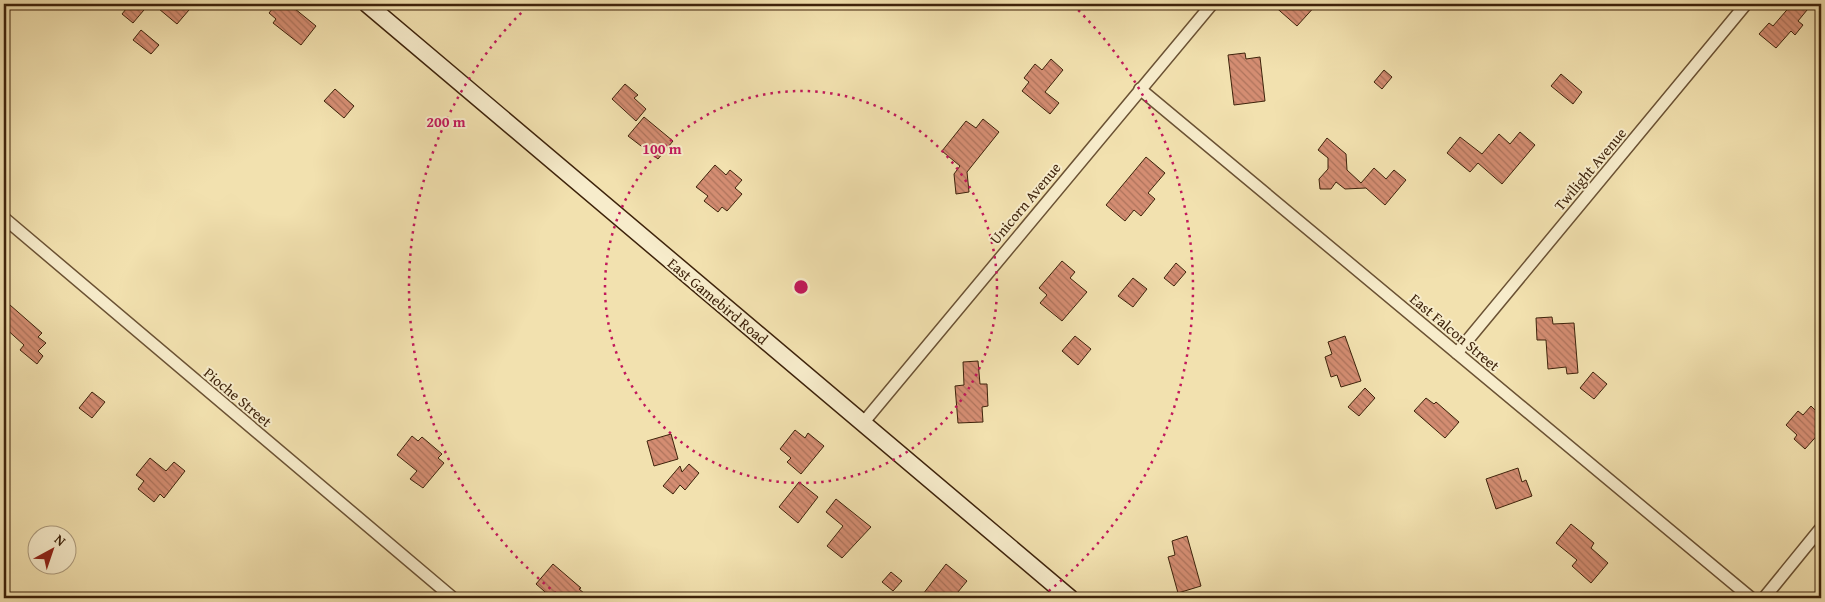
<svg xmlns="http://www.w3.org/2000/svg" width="1825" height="602" font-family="'Gentium Book Plus',serif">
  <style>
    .building { fill: url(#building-back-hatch); stroke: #3e230b }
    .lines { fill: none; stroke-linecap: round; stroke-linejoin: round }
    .street-casing { stroke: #6b5234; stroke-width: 14 }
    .secondary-casing { stroke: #3e230b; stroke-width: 19 }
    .street { stroke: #f7eccb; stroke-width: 11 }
    .secondary { stroke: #f7eccb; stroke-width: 16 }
    .ring { fill: none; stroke: #c2185b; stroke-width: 2.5; stroke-dasharray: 2.5 5 }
    .labels { text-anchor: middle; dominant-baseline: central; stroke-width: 4; stroke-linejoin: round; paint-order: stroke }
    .street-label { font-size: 15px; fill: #3e230b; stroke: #f7eccb }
    .centre { fill: #c2185b; stroke: #f7eccb; stroke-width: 2.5 }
    .ring-label { font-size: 15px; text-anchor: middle; font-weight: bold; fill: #c2185b; stroke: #f7eccb; stroke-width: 4; stroke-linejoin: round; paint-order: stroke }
  </style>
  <defs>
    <pattern id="building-back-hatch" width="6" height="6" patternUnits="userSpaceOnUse" patternTransform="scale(1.25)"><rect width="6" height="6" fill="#d48d72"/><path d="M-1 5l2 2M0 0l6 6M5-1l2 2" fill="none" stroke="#ad735c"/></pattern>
  </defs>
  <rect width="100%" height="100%" fill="#f2e1af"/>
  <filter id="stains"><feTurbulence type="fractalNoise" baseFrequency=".004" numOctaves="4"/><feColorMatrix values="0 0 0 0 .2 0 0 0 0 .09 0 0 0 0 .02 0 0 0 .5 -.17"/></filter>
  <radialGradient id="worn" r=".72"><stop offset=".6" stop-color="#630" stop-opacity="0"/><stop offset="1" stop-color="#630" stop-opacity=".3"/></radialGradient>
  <g class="building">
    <path d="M130,4h19l-16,19 -11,-9z"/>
    <path d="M153,4h29l7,6 -12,14z"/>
    <path d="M276,4h13l27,22 -15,19 -28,-22 3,-4 -7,-6z"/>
    <path d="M1272,4h45l-20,22z"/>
    <path d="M1792,4h20l-14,17 5,4 -8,10 -4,-4 -15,17 -17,-14 10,-11 4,3z"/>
    <path d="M141,30l18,15 -8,9 -18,-14z"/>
    <path d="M1245,53l1,6 14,-2 5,44 -31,4 -6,-50z"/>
    <path d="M1051,59l12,11 -18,22 14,11 -9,11 -28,-23 7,-9 -5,-4 11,-14 7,6z"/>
    <path d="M1384,70l8,7 -10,12 -8,-7z"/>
    <path d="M1561,74l21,18 -9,12 -22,-18z"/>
    <path d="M625,84l13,11 -4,3 12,11 -10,12 -24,-22z"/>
    <path d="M335,89l19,17 -10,12 -20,-17z"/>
    <path d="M644,117l29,24 -15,18 -30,-23z"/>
    <path d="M983,119l16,13 -32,40 2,20 -13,2 -2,-20 6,-8 -18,-15 24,-30 10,7z"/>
    <path d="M1520,132l15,13 -33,39 -24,-21 -8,9 -23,-19 13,-16 22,17 17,-20 11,10z"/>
    <path d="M1327,138l19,16 1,16 14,13 13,-15 12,11 8,-9 12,10 -21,25 -19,-17 -21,1 -9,-7 -5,7h-11l-1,-10 9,-10v-11l-10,-8z"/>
    <path d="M1146,157l19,16 -17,20 7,6 -14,17 -7,-6 -9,11 -19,-16z"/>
    <path d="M715,165l11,10 4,-5 12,10 -7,8 7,6 -15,17 -5,-4 -4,5 -14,-11 4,-5 -12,-9z"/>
    <path d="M1062,261l13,11 -5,6 17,14 -25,29 -22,-18 7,-8 -8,-7z"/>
    <path d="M1176,263l10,9 -12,14 -10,-8z"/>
    <path d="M1133,278l14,11 -14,18 -15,-11z"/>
    <path d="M10,305l32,28 -4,4 8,6 -8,8 5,5 -6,8 -17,-14 4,-5 -20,-18v-16z"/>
    <path d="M1552,317l1,7 21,-1 4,50 -11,1 -1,-7 -18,2 -2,-29h-9l-1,-22z"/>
    <path d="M1075,336l16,13 -13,16 -16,-14z"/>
    <path d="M1345,336l16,45 -20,6 -4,-12 -6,2 -6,-20 7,-3 -4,-12z"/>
    <path d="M978,361l2,23h7l1,22 -6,1 1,15 -25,1 -3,-37 9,-1 -1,-23z"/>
    <path d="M1593,372l14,12 -13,15 -14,-11z"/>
    <path d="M1365,388l10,10 -16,18 -11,-9z"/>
    <path d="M92,392l13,10 -13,16 -13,-10z"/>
    <path d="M1426,398l8,6 2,-2 23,20 -14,16 -31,-27z"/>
    <path d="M1811,406l10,10v15l-16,18 -11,-10 3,-4 -11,-10 12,-14 5,4z"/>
    <path d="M795,430l10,8 3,-5 16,13 -23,28 -14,-12 4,-4 -11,-9z"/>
    <path d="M671,434l7,25 -24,7 -7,-25z"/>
    <path d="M412,436l6,5 4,-4 20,17 -4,4 6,5 -21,25 -13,-9 7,-8 -20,-16z"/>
    <path d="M150,458l16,13 8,-9 11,9 -21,27 -4,-4 -6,8 -16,-13 6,-8 -8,-6z"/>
    <path d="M689,464l10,9 -14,17 -5,-5 -7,9 -10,-8 17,-20 2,6z"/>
    <path d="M1518,468l4,14 4,-2 6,16 -36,13 -10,-30z"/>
    <path d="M799,482l19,15 -20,26 -19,-16z"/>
    <path d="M836,499l35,28 -29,31 -15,-12 16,-20 -17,-14z"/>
    <path d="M1571,524l23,19 -3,5 17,15 -17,20 -19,-17 5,-6 -21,-17z"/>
    <path d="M1187,536l14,50 -23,7 -10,-36 7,-2 -3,-14z"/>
    <path d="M553,564l28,24 -2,1 11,9h-38l-16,-14z"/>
    <path d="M946,564l21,17 -14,17h-33z"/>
    <path d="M891,572l11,9 -9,10 -11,-9z"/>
  </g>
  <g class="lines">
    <defs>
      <g id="street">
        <path d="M1140,89l611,509"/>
        <path d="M4,218l449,380"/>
        <path d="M1457,353l289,-349"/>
        <path d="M863,423l349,-419"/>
        <path d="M1764,598l57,-70"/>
      </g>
      <path id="secondary" d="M367,4l703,594"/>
    </defs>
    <use href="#street" class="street-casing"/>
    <use href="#secondary" class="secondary-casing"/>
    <use href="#street" class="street"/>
    <use href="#secondary" class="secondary"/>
  </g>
  <g class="ring">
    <circle cx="801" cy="287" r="196"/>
    <path d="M562 598A392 392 0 0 1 529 5M1073 5A392 392 0 0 1 1040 598"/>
  </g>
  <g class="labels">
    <g class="street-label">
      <text transform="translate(1590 169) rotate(-50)">Twilight Avenue</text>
      <text transform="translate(1025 203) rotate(-50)">Unicorn Avenue</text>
      <text transform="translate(718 301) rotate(40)">East Gamebird Road</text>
      <text transform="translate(1455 332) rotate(40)">East Falcon Street</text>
      <text transform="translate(238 397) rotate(40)">Pioche Street</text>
    </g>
  </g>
  <circle cx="801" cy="287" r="8" class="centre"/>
  <g class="ring-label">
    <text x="446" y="127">200 m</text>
    <text x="662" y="154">100 m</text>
  </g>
  <rect width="1825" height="602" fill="none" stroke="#f2e1af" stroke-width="20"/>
  <rect x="5" y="5" width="1815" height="592" fill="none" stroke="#3e230b" stroke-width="2.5"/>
  <rect x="10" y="10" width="1805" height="582" fill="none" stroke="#3e230b"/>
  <g transform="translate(52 550) rotate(40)"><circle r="24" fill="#f7eccb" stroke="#ad9c7e"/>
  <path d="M0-4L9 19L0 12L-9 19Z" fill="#8f2418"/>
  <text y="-8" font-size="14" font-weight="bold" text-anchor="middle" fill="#3e230b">N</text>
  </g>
  <rect width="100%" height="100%" filter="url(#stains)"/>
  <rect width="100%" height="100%" fill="url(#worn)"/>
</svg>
